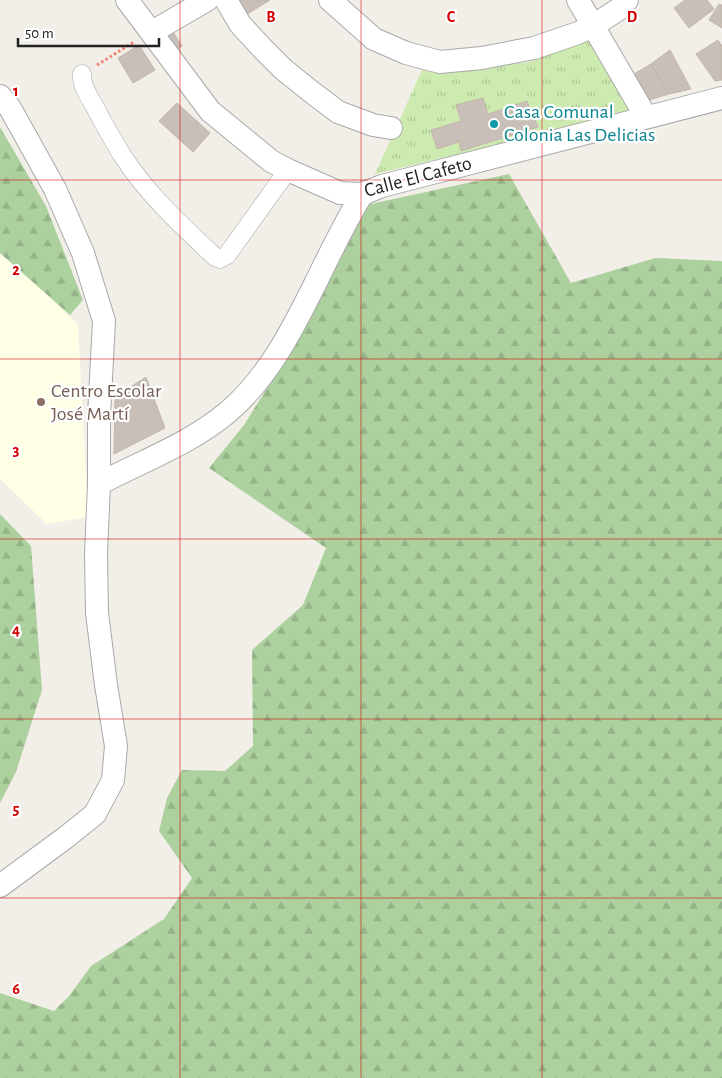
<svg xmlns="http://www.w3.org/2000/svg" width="722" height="1078" font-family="'Alegreya Sans',sans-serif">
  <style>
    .education { fill: #ffffe5 }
    .grass { fill: url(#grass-tufts) }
    .forest { fill: url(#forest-firs) }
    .building { fill: #c7bfb8; stroke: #c4b6ab }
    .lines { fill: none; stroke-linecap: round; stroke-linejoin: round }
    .pedestrian-casing { stroke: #a9a9a9; stroke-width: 19 }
    .minor-casing { stroke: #a9a9a9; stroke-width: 24 }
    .path { stroke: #fa8072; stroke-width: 3; stroke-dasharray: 2.5 2.5; stroke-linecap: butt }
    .pedestrian { stroke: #fff; stroke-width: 18 }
    .minor { stroke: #fff; stroke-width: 22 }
    .grid { fill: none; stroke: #d40000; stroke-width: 1; stroke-opacity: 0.55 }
    .culture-dot { fill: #0f9aa8; stroke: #fff; stroke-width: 2 }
    .education-dot { fill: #8d6e63; stroke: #fff; stroke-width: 2 }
    .labels { text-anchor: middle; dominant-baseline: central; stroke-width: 4.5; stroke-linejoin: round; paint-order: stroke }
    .culture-label { font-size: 20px; fill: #0d838f; stroke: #fff; text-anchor: start }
    .street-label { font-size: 20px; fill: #222; stroke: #fff }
    .education-label { font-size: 20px; fill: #785e54; stroke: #fff; text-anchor: start }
    .grid-label { font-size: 16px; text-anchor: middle; font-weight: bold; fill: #d40000; stroke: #fff; stroke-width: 4.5; stroke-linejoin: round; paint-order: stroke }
  </style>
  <defs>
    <pattern id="grass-tufts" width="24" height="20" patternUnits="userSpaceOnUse" patternTransform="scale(1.25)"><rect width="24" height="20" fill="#cdebb0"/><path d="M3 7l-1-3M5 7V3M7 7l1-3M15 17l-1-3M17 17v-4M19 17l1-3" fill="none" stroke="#b0c997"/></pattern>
    <pattern id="forest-firs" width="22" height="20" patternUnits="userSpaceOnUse" patternTransform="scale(1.25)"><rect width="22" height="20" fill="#add19e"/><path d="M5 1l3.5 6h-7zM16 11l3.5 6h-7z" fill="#95b388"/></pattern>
  </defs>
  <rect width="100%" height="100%" fill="#f2efe9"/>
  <path class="education" d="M0,254l30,25 48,45 10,193 -41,7 -47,-45z"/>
  <path class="grass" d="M590,40l41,73 -256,61 47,-104 13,3 95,-11z"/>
  <g class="forest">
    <path d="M0,127l46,79 37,94 -13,15 -70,-62z"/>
    <path d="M509,174l62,109 84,-25 67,3v817h-722v-85l54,18 15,-15 22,-30 73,-47 28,-41 -33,-47 8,-33 15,-28 43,1 28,-25 -1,-96 51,-45 23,-57 -117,-80 35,-43 60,-96 62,-124z"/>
    <path d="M0,514l31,32 11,144 -26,82 -16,31z"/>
  </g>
  <g class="building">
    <path d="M233,0h37l-26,16z"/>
    <path d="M685,0h22l7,9 -25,19 -15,-20z"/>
    <path d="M719,4l3,1v23l-13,-8z"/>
    <path d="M173,32l9,14 -10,7 -9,-14z"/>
    <path d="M718,40l4,6v34l-7,1 -19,-27z"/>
    <path d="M139,45l16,25 -22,13 -15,-25z"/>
    <path d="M670,50l21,39 -22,5 -18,-30z"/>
    <path d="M651,64l18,30 -20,6 -15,-26z"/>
    <path d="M483,98l5,16 39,-13 11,26 -77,24 -2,-9 -22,7 -6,-19 30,-9 -5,-16z"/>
    <path d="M177,103l22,20 -17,19 -23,-21z"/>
    <path d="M199,123l11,10 -17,19 -11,-10z"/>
    <path d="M146,377l19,51 -51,26 1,-57z"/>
  </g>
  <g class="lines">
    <defs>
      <path id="pedestrian" d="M82,74c-1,12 8,24 14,35 8,16 17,31 26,46 25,39 60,71 93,102l5,2 7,-4 61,-85"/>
      <g id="minor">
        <path d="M127,0l83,111 61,50 17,9 52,23 22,1 20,-8 340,-88"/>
        <path d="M226,0l14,24 22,24 21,21 26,21 29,22 35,13 18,3"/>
        <path d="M330,0l44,39 32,14 34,9 42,-4 52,-10 44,-15 15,-7 26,-17 8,-9"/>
        <path d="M578,0l68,117"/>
        <path d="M152,32l55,-32"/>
        <path d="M0,96l10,12 45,81 28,64 21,68 -5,95v68l-3,70 1,59 9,72 10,61 -3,34 -18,34 -30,24 -65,48"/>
        <path d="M99,484c43,-23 91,-40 129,-72 42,-36 66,-86 90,-134 14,-29 28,-57 44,-84"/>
      </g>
    </defs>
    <use href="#pedestrian" class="pedestrian-casing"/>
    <use href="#minor" class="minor-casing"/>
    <path class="path" d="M97,65l37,-23"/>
    <use href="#pedestrian" class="pedestrian"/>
    <use href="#minor" class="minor"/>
  </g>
  <path class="grid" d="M180,0v1078M361,0v1078M542,0v1078M0,180h722M0,359h722M0,539h722M0,719h722M0,898h722"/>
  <circle class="culture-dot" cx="494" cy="124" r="5"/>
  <circle class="education-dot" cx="41" cy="402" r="5"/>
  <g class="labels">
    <g class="culture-label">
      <text x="504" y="112">Casa Comunal<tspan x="504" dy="23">Colonia Las Delicias</tspan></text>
    </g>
    <g class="street-label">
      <text transform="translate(418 177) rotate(-15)">Calle El Cafeto</text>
    </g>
    <g class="education-label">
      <text x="51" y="391">Centro Escolar<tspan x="51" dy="23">José Martí</tspan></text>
    </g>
  </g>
  <g class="grid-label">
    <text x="271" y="22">B</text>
    <text x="451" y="22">C</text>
    <text x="632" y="22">D</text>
    <text x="16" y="96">1</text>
    <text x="16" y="275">2</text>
    <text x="16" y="455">3</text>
    <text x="16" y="635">4</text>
    <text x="16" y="814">5</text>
    <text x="16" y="994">6</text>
  </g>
  <path d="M18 38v8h141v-8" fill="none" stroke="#222222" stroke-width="2.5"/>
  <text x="25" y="38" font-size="15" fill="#222222" stroke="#ffffff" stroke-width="4" paint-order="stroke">50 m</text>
</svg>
